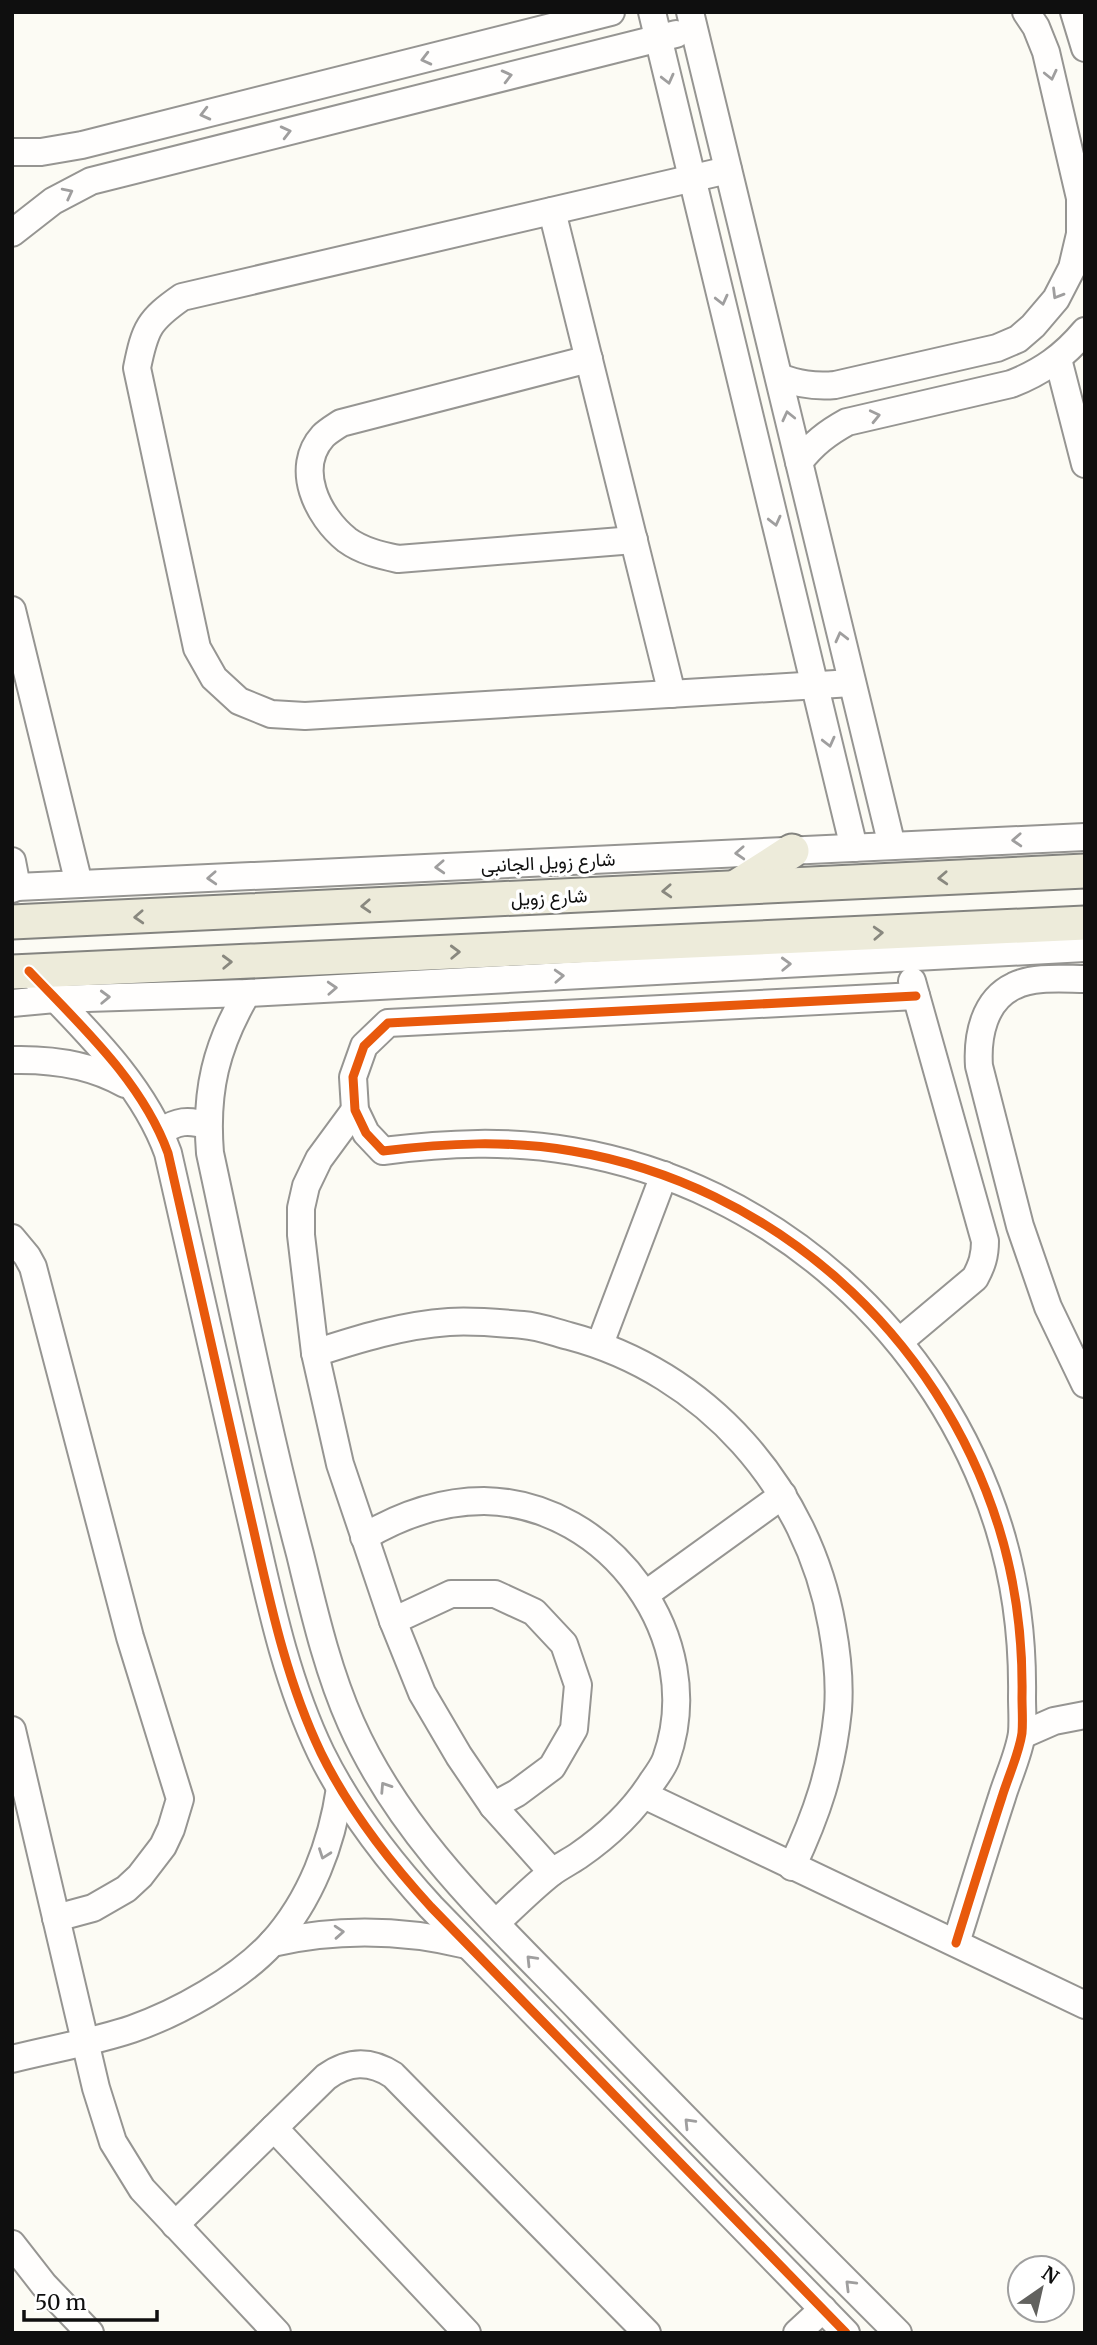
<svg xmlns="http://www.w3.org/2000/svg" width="1097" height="2345" font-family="Merriweather,Vazirmatn,serif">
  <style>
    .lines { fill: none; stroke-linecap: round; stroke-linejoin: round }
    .minor-casing { stroke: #969592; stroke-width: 30 }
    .major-casing { stroke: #83837f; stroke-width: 37 }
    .minor { stroke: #fffefd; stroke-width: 26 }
    .major { stroke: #edebda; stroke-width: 33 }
    .cycleway-casing { stroke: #fff; stroke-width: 13 }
    .cycleway { stroke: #e8590c; stroke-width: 9 }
    .oneway { stroke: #9f9e9e }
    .oneway2 { stroke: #89887f }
    .labels { text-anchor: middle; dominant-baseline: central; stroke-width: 7; stroke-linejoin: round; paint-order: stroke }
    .street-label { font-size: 19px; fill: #0f0f0f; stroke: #fff }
  </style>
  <rect width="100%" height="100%" fill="#fcfbf4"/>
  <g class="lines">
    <defs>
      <g id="minor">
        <path d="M652,12l202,836"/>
        <path d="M690,12l202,834"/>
        <path d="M1074,12l11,36"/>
        <path d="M12,152h29l41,-7 529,-133"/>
        <path d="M728,170l-546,127c-33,23 -37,31 -45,71l60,280 17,30 25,23 32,13 34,2 547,-33"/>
        <path d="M552,211l120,483"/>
        <path d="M12,233l41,-32 38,-20 585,-147"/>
        <path d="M589,359l-248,64c-6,4 -13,8 -18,13 -29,32 -6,80 24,104 15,11 33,15 51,19l236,-19"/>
        <path d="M1058,359l27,105"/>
        <path d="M779,377c19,7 35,10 56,8l162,-37 21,-9 15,-13 23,-27 16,-31 8,-34v-36l-34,-146 -10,-25 -10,-15"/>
        <path d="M799,462c14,-18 28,-29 48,-40l164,-38c31,-12 53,-28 74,-53"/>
        <path d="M12,610l67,274"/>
        <path d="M12,861l5,26"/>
        <path d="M12,889l5,-2 1068,-50"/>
        <path d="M29,971c51,54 113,110 139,182 26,119 53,238 81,357 19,82 35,166 72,243 28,57 67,107 110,154l415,426"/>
        <path d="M1085,979c-22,0 -51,-3 -71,7 -30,14 -37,50 -35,80l41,160 28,81 37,77"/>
        <path d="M247,993c-31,53 -42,98 -37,160 29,134 55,269 90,401 14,57 27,115 51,169 51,115 143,198 229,287 105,109 211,216 318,323"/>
        <path d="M916,996l-528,27 -24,23 -11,31 2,33 11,23 17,18c64,-8 126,-11 189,0 201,34 367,183 427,377 17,55 24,111 23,169 0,12 1,24 0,36 -3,21 -14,44 -20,64 -16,49 -31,98 -46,146"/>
        <path d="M12,1003l43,-4 192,-6 838,-45"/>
        <path d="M12,1060c38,-1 80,5 113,24"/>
        <path d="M355,1110l-36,49 -13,27 -5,22v27l14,118 25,111 53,157 29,72 37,63 34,50 59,66"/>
        <path d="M160,1132c17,-11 28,-13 48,-6"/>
        <path d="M12,1238l15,18 6,11 97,370 50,162 -9,30 -8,17 -23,30 -14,13 -33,19 -37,10"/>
        <path d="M900,1341l75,-63c7,-13 10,-22 10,-37l-73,-260"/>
        <path d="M600,1344l64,-169"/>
        <path d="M315,1353c43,-14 88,-28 134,-31 23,-2 50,1 74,3 15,1 31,7 46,11 137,36 239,152 263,290 5,27 8,57 6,84 -6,60 -21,104 -46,157"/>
        <path d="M364,1537c37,-22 76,-36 120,-36 126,2 225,138 182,258 -3,8 -9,16 -14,23 -19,30 -45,54 -74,74 -9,6 -19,11 -27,17 -19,15 -37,33 -55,50"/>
        <path d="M646,1594l137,-99"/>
        <path d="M393,1621l58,-27h44l39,18 30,32 14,41 -4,44 -22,38 -35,26 -24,13"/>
        <path d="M12,1730l84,358 17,54 29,47 135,144"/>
        <path d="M1022,1735l32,-14 31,-6"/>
        <path d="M644,1795l441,210"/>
        <path d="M272,1943c66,-15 129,-14 195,2"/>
        <path d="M12,2059c40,-10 81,-17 120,-30 46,-16 107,-50 140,-86 39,-43 60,-100 68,-155"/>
        <path d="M274,2128l193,205"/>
        <path d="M175,2225l151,-148c22,-16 44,-17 67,-2l254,258"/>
        <path d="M12,2244l32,41 46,48"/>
        <path d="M797,2333l26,-24"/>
      </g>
      <g id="major">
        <path d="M736,887l56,-36"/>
        <path d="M12,922l1073,-51"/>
        <path d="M12,972l1073,-49"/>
      </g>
    </defs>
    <use href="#minor" class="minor-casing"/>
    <use href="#major" class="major-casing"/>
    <use href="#minor" class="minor"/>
    <use href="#major" class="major"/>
    <defs>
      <g id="cycleway">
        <path d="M29,971c51,54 113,110 139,182 26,119 53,238 81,357 19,82 35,166 72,243 28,57 67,107 110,154l415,426"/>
        <path d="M916,996l-528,27 -24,23 -11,31 2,33 11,23 17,18c64,-8 126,-11 189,0 201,34 367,183 427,377 17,55 24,111 23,169 0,12 1,24 0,36 -3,21 -14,44 -20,64 -16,49 -31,98 -46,146"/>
      </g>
    </defs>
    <use href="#cycleway" class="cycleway-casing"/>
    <use href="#cycleway" class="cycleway"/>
  </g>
  <defs><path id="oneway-chevron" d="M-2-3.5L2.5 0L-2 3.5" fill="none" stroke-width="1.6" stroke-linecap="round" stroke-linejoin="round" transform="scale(1.75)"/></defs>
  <g class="oneway">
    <use href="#oneway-chevron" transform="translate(426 59) rotate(166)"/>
    <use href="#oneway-chevron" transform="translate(1051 75) rotate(77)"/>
    <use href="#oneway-chevron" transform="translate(507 76) rotate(-14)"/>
    <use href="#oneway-chevron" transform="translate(668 79) rotate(76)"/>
    <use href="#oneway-chevron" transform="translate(205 114) rotate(166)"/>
    <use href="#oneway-chevron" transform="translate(286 132) rotate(-14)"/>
    <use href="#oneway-chevron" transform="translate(68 193) rotate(-27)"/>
    <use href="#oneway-chevron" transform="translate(1057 294) rotate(121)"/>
    <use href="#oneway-chevron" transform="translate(722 300) rotate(76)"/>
    <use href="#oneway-chevron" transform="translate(788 416) rotate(-103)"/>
    <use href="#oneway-chevron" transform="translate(875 416) rotate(-13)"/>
    <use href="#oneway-chevron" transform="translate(775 521) rotate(76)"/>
    <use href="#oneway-chevron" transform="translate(841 637) rotate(-104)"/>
    <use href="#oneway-chevron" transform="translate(829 742) rotate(76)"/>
    <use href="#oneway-chevron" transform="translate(1017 840) rotate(177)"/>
    <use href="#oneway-chevron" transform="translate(740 853) rotate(177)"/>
    <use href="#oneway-chevron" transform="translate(440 867) rotate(177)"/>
    <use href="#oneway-chevron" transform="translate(212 878) rotate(177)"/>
    <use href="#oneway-chevron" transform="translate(786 964) rotate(-2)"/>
    <use href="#oneway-chevron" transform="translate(559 976) rotate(-3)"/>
    <use href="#oneway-chevron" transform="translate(332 988) rotate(-3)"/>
    <use href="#oneway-chevron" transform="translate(105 997) rotate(-2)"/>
    <use href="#oneway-chevron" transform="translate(385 1787) rotate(-123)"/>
    <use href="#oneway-chevron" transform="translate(324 1854) rotate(110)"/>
    <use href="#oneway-chevron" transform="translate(339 1932) rotate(-4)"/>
    <use href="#oneway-chevron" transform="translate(531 1960) rotate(-134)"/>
    <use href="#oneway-chevron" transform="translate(689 2123) rotate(-134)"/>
    <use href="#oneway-chevron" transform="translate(850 2285) rotate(-135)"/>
  </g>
  <g class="oneway2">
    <use href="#oneway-chevron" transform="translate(943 878) rotate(177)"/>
    <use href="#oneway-chevron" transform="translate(667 891) rotate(177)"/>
    <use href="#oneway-chevron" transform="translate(366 906) rotate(177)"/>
    <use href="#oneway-chevron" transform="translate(139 917) rotate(177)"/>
    <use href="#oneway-chevron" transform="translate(878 933) rotate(-3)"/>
    <use href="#oneway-chevron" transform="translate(455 952) rotate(-2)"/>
    <use href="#oneway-chevron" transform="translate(227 962) rotate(-2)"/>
  </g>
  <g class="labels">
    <g class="street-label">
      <text transform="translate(548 862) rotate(-3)">شارع زويل الجانبى</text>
      <text transform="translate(549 897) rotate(-3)">شارع زويل</text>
    </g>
  </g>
  <rect width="1097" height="2345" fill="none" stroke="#0f0f0f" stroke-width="28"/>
  <g transform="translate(1041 2289) rotate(34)"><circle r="33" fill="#ffffff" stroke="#9f9f9f" stroke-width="2"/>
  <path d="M0-5L12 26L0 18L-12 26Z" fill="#62625f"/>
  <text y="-10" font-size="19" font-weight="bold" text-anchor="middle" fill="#0f0f0f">N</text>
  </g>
  <path d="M24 2310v10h133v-10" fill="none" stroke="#0f0f0f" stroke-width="3.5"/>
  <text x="35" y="2310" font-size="21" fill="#0f0f0f" stroke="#ffffff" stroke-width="5" paint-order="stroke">50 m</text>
</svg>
